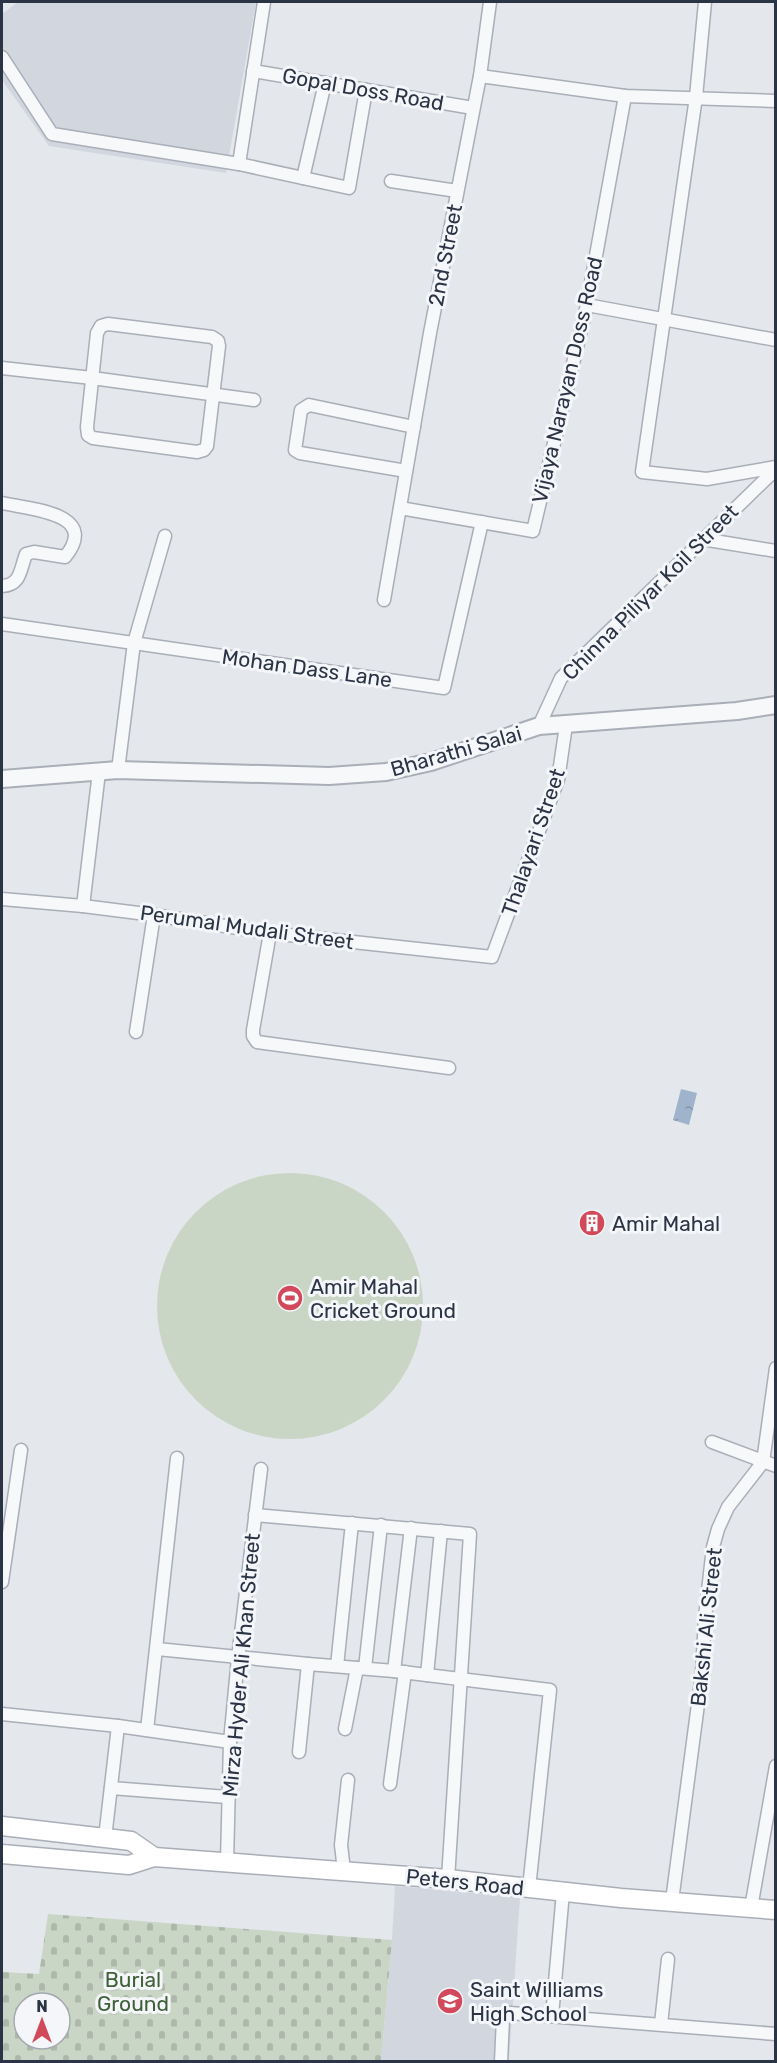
<svg xmlns="http://www.w3.org/2000/svg" width="777" height="2063" font-family="Rubik,sans-serif">
  <style>
    .built { fill: #d2d6de }
    .cemetery { fill: url(#cemetery-stones); fill-rule: evenodd }
    .pitch { fill: #c9d6c5 }
    .water { fill: url(#water-ripples) }
    .lines { fill: none; stroke-linecap: round; stroke-linejoin: round }
    .minor-casing { stroke: #a9aeb7; stroke-width: 15 }
    .tertiary-casing { stroke: #a9aeb7; stroke-width: 20 }
    .secondary-casing { stroke: #a9aeb7; stroke-width: 21 }
    .minor { stroke: #f7f8fa; stroke-width: 12 }
    .tertiary { stroke: #f7f8fa; stroke-width: 16 }
    .secondary { stroke: #fff; stroke-width: 18 }
    .labels { text-anchor: middle; dominant-baseline: central; stroke-width: 6; stroke-linejoin: round; paint-order: stroke }
    .street-label { font-size: 21px; fill: #2b3445; stroke: #f4f6f9 }
    .poi-label { font-size: 21px; fill: #2b3445; stroke: #f4f6f9; text-anchor: start }
    .park-label { font-size: 21px; fill: #3f6138; stroke: #f4f6f9 }
  </style>
  <defs>
    <pattern id="cemetery-stones" width="16" height="16" patternUnits="userSpaceOnUse" patternTransform="scale(1.5)"><rect width="16" height="16" fill="#c9d6c5"/><path d="M2 7V4a2 2 0 0 1 4 0v3zM10 15v-3a2 2 0 0 1 4 0v3z" fill="#adb8ab"/></pattern>
    <pattern id="water-ripples" width="26" height="14" patternUnits="userSpaceOnUse" patternTransform="scale(1.5)"><rect width="26" height="14" fill="#9fb4cc"/><path d="M2 4q2-2 4 0t4 0M15 11q2-2 4 0t4 0" fill="none" stroke="#8293a7"/></pattern>
  </defs>
  <rect width="100%" height="100%" fill="#e4e7ec"/>
  <g class="built">
    <path d="M18,2h238l-30,171 -177,-27 -47,-66v-66z"/>
    <path d="M395,1886l125,11 -11,164 -128,1 11,-122z"/>
  </g>
  <path class="cemetery" d="M48,1914l344,26 -11,121h-379v-89l37,2zM24,2003h36v36h-36z"/>
  <circle class="pitch" cx="290" cy="1306" r="133"/>
  <path class="water" d="M681,1089l16,4 -8,32 -16,-5z"/>
  <g class="lines">
    <defs>
      <g id="minor">
        <path d="M705,2l-9,95 -54,375 65,7 69,-12"/>
        <path d="M2,57l50,77 187,30 110,24 17,-98"/>
        <path d="M253,71l220,37"/>
        <path d="M480,76l145,20 151,5"/>
        <path d="M239,164l25,-162"/>
        <path d="M303,178l22,-95"/>
        <path d="M391,181l66,10"/>
        <path d="M587,305l189,35"/>
        <path d="M108,324l104,13 6,4 1,5 -12,100 -3,4 -7,2 -104,-14 -5,-3 -1,-8 10,-94 4,-7z"/>
        <path d="M2,368l90,10 162,22"/>
        <path d="M406,471l-106,-18 -5,-3 6,-40 8,-5 105,22"/>
        <path d="M2,503c27,6 99,10 63,54l-31,-5 -8,2c-6,16 -5,31 -24,32"/>
        <path d="M400,508l133,23 54,-226 38,-209"/>
        <path d="M702,539l74,12"/>
        <path d="M384,600l46,-267 50,-257 10,-74"/>
        <path d="M2,624l442,64 38,-166"/>
        <path d="M539,726l22,-48 215,-209"/>
        <path d="M118,770l16,-127 31,-107"/>
        <path d="M2,899l81,7 71,9 116,18 222,24 66,-177 8,-55"/>
        <path d="M83,906l16,-134"/>
        <path d="M270,933l-17,97v6l4,6 192,26"/>
        <path d="M136,1032l18,-117"/>
        <path d="M712,1442l64,24"/>
        <path d="M255,1515l215,19 -22,345"/>
        <path d="M2,1582l19,-132"/>
        <path d="M157,1649l151,15 86,7 156,19 -21,198"/>
        <path d="M337,1666l15,-143"/>
        <path d="M365,1668l16,-143"/>
        <path d="M394,1671l17,-143"/>
        <path d="M427,1675l14,-144"/>
        <path d="M2,1714l116,12 112,16"/>
        <path d="M345,1729l12,-61"/>
        <path d="M147,1730l30,-272"/>
        <path d="M299,1752l9,-88"/>
        <path d="M390,1784l15,-112"/>
        <path d="M111,1788l116,9"/>
        <path d="M105,1838l13,-112"/>
        <path d="M227,1862l3,-120 8,-84 23,-189"/>
        <path d="M344,1870l-3,-25 7,-65"/>
        <path d="M672,1901l30,-227 3,-56 8,-71 5,-18 10,-22 35,-45 13,-94"/>
        <path d="M751,1908l25,-142"/>
        <path d="M552,2016l11,-124"/>
        <path d="M661,2024l7,-65"/>
        <path d="M501,2062l2,-44 3,-4 4,-1 266,21"/>
      </g>
      <path id="tertiary" d="M2,779l116,-9 211,6 57,-4 45,-10 108,-36 198,-15 39,-6"/>
      <g id="secondary">
        <path d="M2,1826l129,15 23,16"/>
        <path d="M2,1854l127,11 25,-8 294,22 173,19 155,12"/>
      </g>
    </defs>
    <use href="#minor" class="minor-casing"/>
    <use href="#tertiary" class="tertiary-casing"/>
    <use href="#secondary" class="secondary-casing"/>
    <use href="#minor" class="minor"/>
    <use href="#tertiary" class="tertiary"/>
    <use href="#secondary" class="secondary"/>
  </g>
  <defs>
    <symbol id="building-disc" viewBox="-11 -11 22 22"><circle r="9.5" fill="#d1495b" stroke="#f4f6f9"/><path d="M-4-6H4V6H1V3H-1V6H-4ZM-2.5-4.3h1.7v1.8h-1.7ZM.8-4.3h1.7v1.8H.8ZM-2.5-1h1.7V.8h-1.7ZM.8-1h1.7V.8H.8Z" fill="#fff"/></symbol>
    <symbol id="stadium-disc" viewBox="-11 -11 22 22"><circle r="9.5" fill="#d1495b" stroke="#f4f6f9"/><path d="M0-5a6.5 5 0 1 0 0 10a6.5 5 0 1 0 0-10ZM-3.5-1.8h7v3.6h-7Z" fill="#fff"/></symbol>
    <symbol id="school-disc" viewBox="-11 -11 22 22"><circle r="9.5" fill="#d1495b" stroke="#f4f6f9"/><path d="M0-5L7-2L0 1L-7-2ZM-4 1L0 2.5L4 1V4Q0 6-4 4Z" fill="#fff"/></symbol>
  </defs>
  <g fill-rule="evenodd">
    <use href="#building-disc" x="577" y="1208" width="30" height="30"/>
    <use href="#stadium-disc" x="275" y="1283" width="30" height="30"/>
    <use href="#school-disc" x="435" y="1986" width="30" height="30"/>
  </g>
  <g class="labels">
    <g class="street-label">
      <text transform="translate(363 89) rotate(10)">Gopal Doss Road</text>
      <text transform="translate(445 255) rotate(-79)">2nd Street</text>
      <text transform="translate(567 380) rotate(-77)">Vijaya Narayan Doss Road</text>
      <text transform="translate(650 592) rotate(-45)">Chinna Piliyar Koil Street</text>
      <text transform="translate(307 668) rotate(8)">Mohan Dass Lane</text>
      <text transform="translate(456 751) rotate(-16)">Bharathi Salai</text>
      <text transform="translate(533 842) rotate(-71)">Thalayari Street</text>
      <text transform="translate(247 927) rotate(8)">Perumal Mudali Street</text>
      <text transform="translate(706 1627) rotate(-84)">Bakshi Ali Street</text>
      <text transform="translate(241 1665) rotate(-85)">Mirza Hyder Ali Khan Street</text>
      <text transform="translate(465 1882) rotate(6)">Peters Road</text>
    </g>
    <g class="poi-label">
      <text x="612" y="1223">Amir Mahal</text>
      <text x="310" y="1286">Amir Mahal<tspan x="310" dy="24">Cricket Ground</tspan></text>
      <text x="470" y="1989">Saint Williams<tspan x="470" dy="24">High School</tspan></text>
    </g>
    <g class="park-label">
      <text x="133" y="1979">Burial<tspan x="133" dy="24">Ground</tspan></text>
    </g>
  </g>
  <rect width="777" height="2063" fill="none" stroke="#2b3445" stroke-width="6"/>
  <g transform="translate(42 2021)"><circle r="28" fill="#f4f6f9" stroke="#a4a8b1" stroke-width="1.5"/>
  <path d="M0-4.5L10 22L0 15L-10 22Z" fill="#d1495b"/>
  <text y="-9" font-size="16" font-weight="bold" text-anchor="middle" fill="#2b3445">N</text>
  </g>
</svg>
